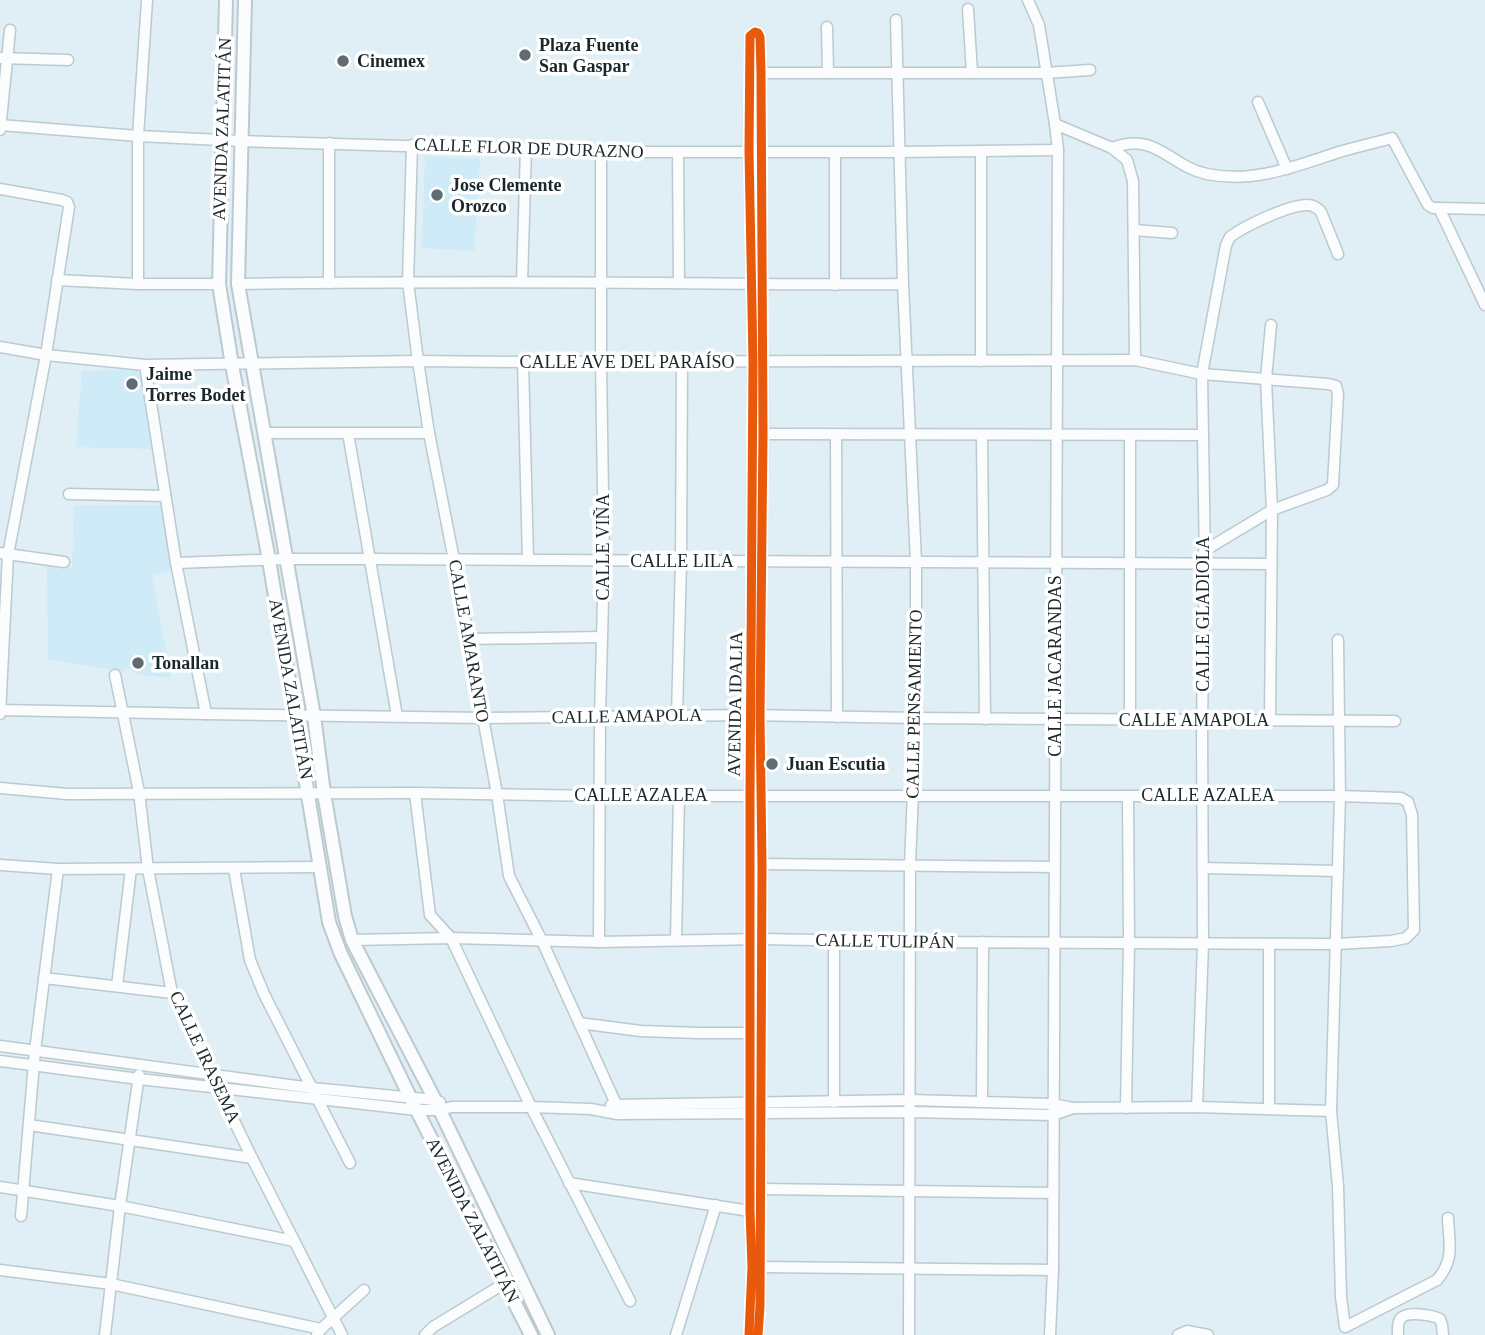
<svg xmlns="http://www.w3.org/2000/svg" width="1485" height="1335" font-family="Georgia,serif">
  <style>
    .built { fill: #ceebf7 }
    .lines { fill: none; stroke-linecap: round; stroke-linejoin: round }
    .minor-casing { stroke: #bcc9cf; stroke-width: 13 }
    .tertiary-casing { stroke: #bcc9cf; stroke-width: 16 }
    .minor { stroke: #fafcfe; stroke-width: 10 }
    .tertiary { stroke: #fafcfe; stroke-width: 12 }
    .cycleway-casing { stroke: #fff; stroke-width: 13 }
    .cycleway { stroke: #e8590c; stroke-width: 9 }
    .poi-dot { fill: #5f6d72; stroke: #fff; stroke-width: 2.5 }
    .labels { text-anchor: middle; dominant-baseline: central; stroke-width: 7; stroke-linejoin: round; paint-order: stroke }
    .poi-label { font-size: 18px; font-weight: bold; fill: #1a272b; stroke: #fff; text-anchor: start }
    .street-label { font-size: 18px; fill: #1a272b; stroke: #fff }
  </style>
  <rect width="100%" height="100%" fill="#e0eef5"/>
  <g class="built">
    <path d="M425,156l55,3 -6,92 -52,-3z"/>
    <path d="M140,369l13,80 -77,-2 6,-76z"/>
    <path d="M74,505l90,1 10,64 -22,5 19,103 -36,-4 -4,-5 -5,-1 -6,3 -72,-12 -1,-93 17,3 8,-1z"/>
  </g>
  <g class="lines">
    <defs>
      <g id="minor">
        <path d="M1028,0l11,25 16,99 3,26 -5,1120 -3,65"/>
        <path d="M968,9l4,64"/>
        <path d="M896,20l7,264 13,278v156l-6,147 -1,470"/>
        <path d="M827,27l1,46"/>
        <path d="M0,58l68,2"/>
        <path d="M757,73h289l44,-3"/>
        <path d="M1258,102l29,67"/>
        <path d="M1055,124l57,24 15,12 6,21 2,179"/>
        <path d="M0,125l138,11 103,5 360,11h299l158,-2"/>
        <path d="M0,130l10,-100"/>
        <path d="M329,143v140"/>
        <path d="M412,145l-4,137 10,79 11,72 25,127 43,234 12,82 33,65 74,163 1,10"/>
        <path d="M1112,148c44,-17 57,18 95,26 46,10 89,-8 132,-22 17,-5 35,-9 53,-14l36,67 5,3h6l46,97"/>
        <path d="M678,152l1,131"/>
        <path d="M835,152v133"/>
        <path d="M0,189l62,11 5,2 2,5 -23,148 -38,200 -8,159"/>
        <path d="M1439,208l46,1"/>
        <path d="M1134,230l38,3"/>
        <path d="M57,280l81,4h81"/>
        <path d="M522,282l4,-133"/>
        <path d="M138,284v-148l9,-136"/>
        <path d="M238,284c140,-2 281,-2 421,-1 81,1 163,2 244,1"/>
        <path d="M0,347l46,8 99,10 273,-4 105,1 612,-2 67,14 126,10 8,2 2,8 -5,91 -6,5 -55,20 -68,41"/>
        <path d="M981,361v-210"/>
        <path d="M523,362l5,198"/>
        <path d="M145,365l31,198 30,151"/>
        <path d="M264,433h165"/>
        <path d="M348,433l49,283"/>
        <path d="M759,434l444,1"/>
        <path d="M836,435l1,282"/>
        <path d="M982,435l3,284"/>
        <path d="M1130,435v284"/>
        <path d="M69,494l96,2"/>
        <path d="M0,553l64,9"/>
        <path d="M176,563l110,-4h84l901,5"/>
        <path d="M468,639l134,-2"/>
        <path d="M1338,640l2,156 -9,315 7,75 3,111 4,30 92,-47c18,-21 12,-36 11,-62"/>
        <path d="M115,675l24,117 9,77 24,124 80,165 90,177"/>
        <path d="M0,710l206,4 277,4 268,-3 165,3 479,3"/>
        <path d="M677,715l4,-154 1,-199"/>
        <path d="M1270,720l2,-210 -6,-131 5,-54"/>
        <path d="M0,788l67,6 348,-1 186,3h739l61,2 7,4 4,13 2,115 -8,8 -15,3 -55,3 -425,-2 -149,-3 -163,3 -148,-4 -99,2"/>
        <path d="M415,793l15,122 21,23 80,169 99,194"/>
        <path d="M762,864l292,3"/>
        <path d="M0,865l58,4 262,-2"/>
        <path d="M1203,868l135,3"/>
        <path d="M234,869l16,91 14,34 86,169"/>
        <path d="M676,940l3,-144"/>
        <path d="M599,942l1,-226 4,-156 -3,-198v-210"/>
        <path d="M44,978l128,15"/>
        <path d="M117,986l14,-117"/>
        <path d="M579,1023l62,8 57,2h56"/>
        <path d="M0,1046l312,42 123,12 5,2"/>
        <path d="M0,1061l139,18 278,31h22l13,-3h79l60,2 26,5 293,-2 143,3 20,-7"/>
        <path d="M834,1102v-162"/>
        <path d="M982,1102l1,-160"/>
        <path d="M611,1105l299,-5 143,4 20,4 124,-1 134,4"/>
        <path d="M1197,1107l6,-163 -1,-224 3,-156 -3,-190 24,-129 4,-8c14,-11 59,-32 77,-32 6,0 10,2 14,7l17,42"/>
        <path d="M1126,1108l3,-165 -1,-147"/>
        <path d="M1269,1109v-165"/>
        <path d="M29,1125l223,33"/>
        <path d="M569,1183l181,28"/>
        <path d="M0,1187l120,19 174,35"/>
        <path d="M756,1189l297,4"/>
        <path d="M21,1216l14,-165 23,-182"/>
        <path d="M760,1267l293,3"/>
        <path d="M0,1270l111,14 210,45"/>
        <path d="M105,1335l15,-129 19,-131"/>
        <path d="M317,1335l4,-6 43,-39"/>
        <path d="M425,1335l8,-8 72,-44"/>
        <path d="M676,1335l40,-130"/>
        <path d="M749,1335l3,-68 -2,-56v-416l3,-433 -4,-211 1,-115 5,-4 3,1 2,4 1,36 2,361 -3,281 2,149 -2,442 -2,29"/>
        <path d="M1178,1335l9,-4 21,4"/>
        <path d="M1398,1335c0,-5 -1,-13 3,-17 6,-7 31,-3 39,1l2,6 1,10"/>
      </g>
      <g id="tertiary">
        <path d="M226,0l-7,284 13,81 37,195 60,362 11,30 71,147 120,236"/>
        <path d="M245,0l-7,284 76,432 10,77 21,123 7,24 83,160 113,235"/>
      </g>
    </defs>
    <use href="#minor" class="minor-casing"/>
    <use href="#tertiary" class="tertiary-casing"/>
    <use href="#minor" class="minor"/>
    <use href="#tertiary" class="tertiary"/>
    <defs>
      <path id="cycleway" d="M749,1335l3,-68 -2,-56v-416l3,-433 -4,-211 1,-115 5,-4 3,1 2,4 1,36 2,361 -3,281 2,149 -2,442 -2,29"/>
    </defs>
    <use href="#cycleway" class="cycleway-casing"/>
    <use href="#cycleway" class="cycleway"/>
  </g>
  <g class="poi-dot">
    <circle cx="525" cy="55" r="7"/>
    <circle cx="343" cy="61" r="7"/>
    <circle cx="437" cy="195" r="7"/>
    <circle cx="132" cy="384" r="7"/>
    <circle cx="138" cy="663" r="7"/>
    <circle cx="772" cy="764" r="7"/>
  </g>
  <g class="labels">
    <g class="poi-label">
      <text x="539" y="45">Plaza Fuente<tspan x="539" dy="21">San Gaspar</tspan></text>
      <text x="357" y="61">Cinemex</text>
      <text x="451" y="185">Jose Clemente<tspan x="451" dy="21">Orozco</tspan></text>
      <text x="146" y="374">Jaime<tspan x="146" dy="21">Torres Bodet</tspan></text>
      <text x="152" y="663">Tonallan</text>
      <text x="786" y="764">Juan Escutia</text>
    </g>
    <g class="street-label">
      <text transform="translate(222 129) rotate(-88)">AVENIDA ZALATITÁN</text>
      <text transform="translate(529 148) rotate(2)">CALLE FLOR DE DURAZNO</text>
      <text x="627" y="362">CALLE AVE DEL PARAÍSO</text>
      <text transform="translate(603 547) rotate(-90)">CALLE VIÑA</text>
      <text x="682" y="561">CALLE LILA</text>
      <text transform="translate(1203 614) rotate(-90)">CALLE GLADIOLA</text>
      <text transform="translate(469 641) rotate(80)">CALLE AMARANTO</text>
      <text transform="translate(1055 666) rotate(-90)">CALLE JACARANDAS</text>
      <text transform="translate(291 689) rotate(80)">AVENIDA ZALATITÁN</text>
      <text transform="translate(735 704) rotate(-89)">AVENIDA IDALIA</text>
      <text transform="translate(914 704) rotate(-89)">CALLE PENSAMIENTO</text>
      <text transform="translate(627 716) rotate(-1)">CALLE AMAPOLA</text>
      <text x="1194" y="720">CALLE AMAPOLA</text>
      <text x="641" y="795">CALLE AZALEA</text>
      <text x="1208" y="795">CALLE AZALEA</text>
      <text transform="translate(885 941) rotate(1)">CALLE TULIPÁN</text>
      <text transform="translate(205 1057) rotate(65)">CALLE IRASEMA</text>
      <text transform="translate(473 1220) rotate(63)">AVENIDA ZALATITÁN</text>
    </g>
  </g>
</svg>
